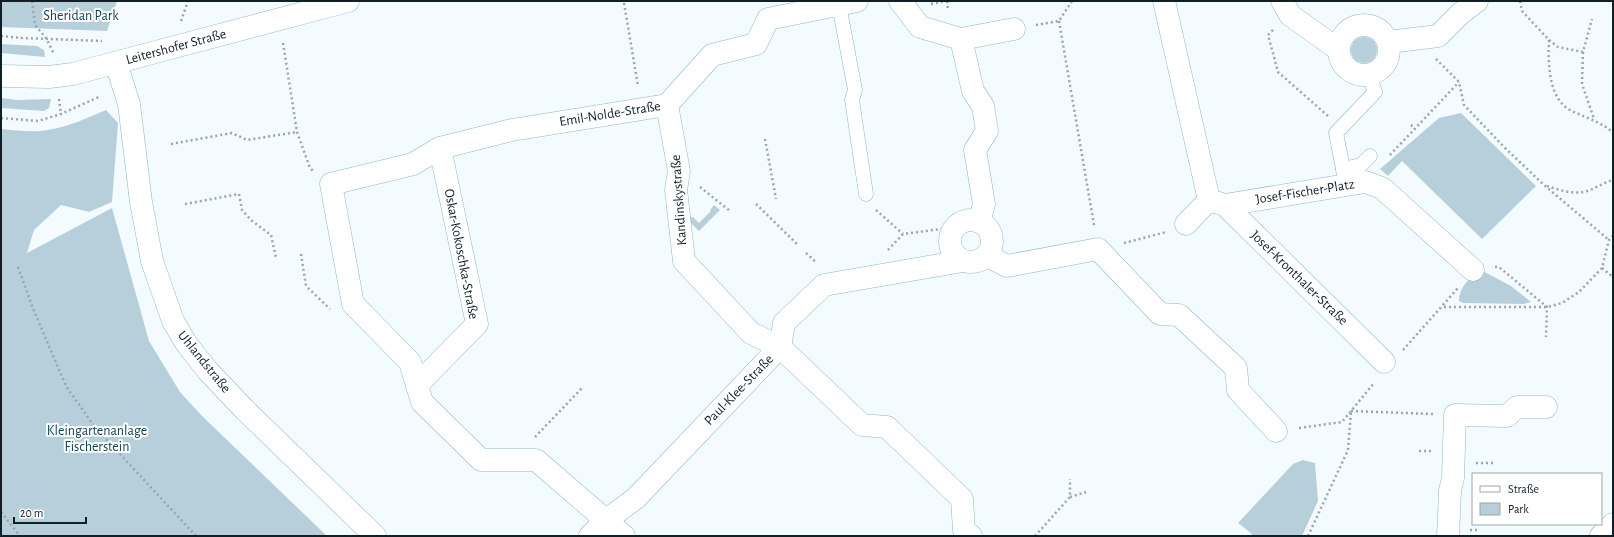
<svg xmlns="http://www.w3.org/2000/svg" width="1614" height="537" font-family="'Alegreya Sans',sans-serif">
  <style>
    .green { fill: #b7cfda }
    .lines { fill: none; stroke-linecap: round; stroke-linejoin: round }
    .service-casing { stroke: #8fb7c9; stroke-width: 15 }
    .minor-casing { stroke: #8fb7c9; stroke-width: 23 }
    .tertiary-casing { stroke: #8fb7c9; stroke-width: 23 }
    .path { stroke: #9aa5aa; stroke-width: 2.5; stroke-dasharray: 2 3; stroke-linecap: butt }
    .service { stroke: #fff; stroke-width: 14 }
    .minor { stroke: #fff; stroke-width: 22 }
    .tertiary { stroke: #fff; stroke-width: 22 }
    .labels { text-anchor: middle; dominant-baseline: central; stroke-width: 4; stroke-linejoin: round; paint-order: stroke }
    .park-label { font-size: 14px; fill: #154354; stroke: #fff }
    .street-label { font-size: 14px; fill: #101f26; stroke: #fff }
  </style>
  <rect width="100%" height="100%" fill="#f3fbff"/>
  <g class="green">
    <path d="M1,1h116l-10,30 -106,-4z"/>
    <circle cx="1364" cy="50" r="13"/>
    <path d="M1,44l36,2 7,4 1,7 -44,-4z"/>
    <path d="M1,98l16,2 34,-1 -2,9 -5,3 -43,-3z"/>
    <path d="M106,110l12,13 -6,79 -23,10 -28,-7 -27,25 -7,23 85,-45 37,133 31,51 22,24 125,120h-326v-407c15,1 32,4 47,1 20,-3 39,-12 58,-20z"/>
    <path d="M1461,113l75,73 -54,53 -80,-78 -14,15 -8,-7 59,-51z"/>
    <path d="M714,205l6,5 -21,21 -9,-9 -1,-4 4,-1 6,6 12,-12 -1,-1z"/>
    <path d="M1481,270l30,16 20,16 -7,2 -61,-1 -4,-2c-1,-11 12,-27 22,-31z"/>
    <path d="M1303,460l12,3 3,38 -16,35h-51l1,-2 -14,-11 55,-59z"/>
  </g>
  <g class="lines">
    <defs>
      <g id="service">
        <path d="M839,5l16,85 -3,10 14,94"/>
        <path d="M1343,169l18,-4 9,-9"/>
        <path d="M1345,179l-9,-46 39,-41 -6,-17"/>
      </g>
      <g id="minor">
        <path d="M900,1l20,26 41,12 12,52 10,15 4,25 -12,19 9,54 -5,18"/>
        <path d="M1164,1l45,199 16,5 159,157"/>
        <path d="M1282,1l8,14 49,35"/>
        <circle cx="1364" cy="50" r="25"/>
        <path d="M961,39l53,-10"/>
        <path d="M1389,42l49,-6 22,-22 17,-13"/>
        <path d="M116,63l13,41 12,98 11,59 21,60 13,22 22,28 37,39 130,126"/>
        <path d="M667,105l12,66 -3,19 8,71 67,72 29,14 82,78 25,2 75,72 2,31 7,6"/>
        <path d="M1225,205l140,-23 17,6 91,82"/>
        <circle cx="971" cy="241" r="21"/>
        <path d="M1186,224l23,-24"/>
        <path d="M987,256l20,10 91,-17 62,65 19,1 57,53 2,22 38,41"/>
        <path d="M417,385l60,-61 -37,-176"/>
        <path d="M590,536l15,-15 31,-23 144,-151 4,-24 40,-38 139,-24"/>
        <path d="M624,536l-88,-76h-55l-59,-58 -12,-40 -57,-58 -22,-120 82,-20 27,-16 72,-18 155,-25 45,-50 44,-11 12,-25 89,-18"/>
        <path d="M1448,536l2,-45 3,-13 2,-63 52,1 10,-9h29"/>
        <path d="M1601,536l12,-12"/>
      </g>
      <path id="tertiary" d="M1,76l48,1 24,-3 275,-73"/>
    </defs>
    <use href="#service" class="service-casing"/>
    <use href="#minor" class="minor-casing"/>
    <use href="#tertiary" class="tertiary-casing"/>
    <g class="path">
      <path d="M32,1l3,24 11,13 8,16"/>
      <path d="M947,1l1,9"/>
      <path d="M1520,1l2,10 27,29c-1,22 -1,58 21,70 15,8 31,11 43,23"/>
      <path d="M624,3l14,83"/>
      <path d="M931,4l14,-3"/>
      <path d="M181,21l7,-20"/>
      <path d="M1059,21l35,204"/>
      <path d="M1036,25l23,-4 13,-20"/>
      <path d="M1273,30l-5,5 10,37 50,44"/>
      <path d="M1,36l21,2 80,3"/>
      <path d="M1549,40l9,7 25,5 9,-33"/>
      <path d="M283,43l14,89 13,36 3,3"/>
      <path d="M1583,52l-1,32 12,35"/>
      <path d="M1436,59l23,23 5,23 41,43 39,37 65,55"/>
      <path d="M59,99l2,15"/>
      <path d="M1,118l37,3 23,-7 40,-18"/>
      <path d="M1411,125l4,4"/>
      <path d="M765,139l11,60"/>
      <path d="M171,144l61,-11 15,7 50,-8"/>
      <path d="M1390,155l69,-73"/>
      <path d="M1547,186c12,4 27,9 40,5 9,-3 16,-8 26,-11"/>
      <path d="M700,187l30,24"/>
      <path d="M185,204l54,-10 3,16 9,10 20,15 5,23"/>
      <path d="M756,204l41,40"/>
      <path d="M876,210l27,24"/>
      <path d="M1124,243l42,-11"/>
      <path d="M888,250l15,-16 53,-7"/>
      <path d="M806,253l11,10"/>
      <path d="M301,254l5,32 24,23"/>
      <path d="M18,267l16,44 32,75 28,40 102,110"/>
      <path d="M1495,267h4l48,40 -1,30"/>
      <path d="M1602,268l11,9"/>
      <path d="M1444,307h103l15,-4 17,-11 23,-24 7,-28 4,-4"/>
      <path d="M1403,350l55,-62"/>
      <path d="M1351,411l82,3"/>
      <path d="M1299,428l43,-6 32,-39"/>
      <path d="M535,437l48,-50"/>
      <path d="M1419,451h12"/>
      <path d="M1476,463h20"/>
      <path d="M1070,497l16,-5"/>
      <path d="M1,512l19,24"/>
      <path d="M1470,530h7"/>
      <path d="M1035,536l35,-39v-18"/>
      <path d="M1308,536l40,-86 3,-39"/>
    </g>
    <use href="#service" class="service"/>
    <use href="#minor" class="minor"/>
    <use href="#tertiary" class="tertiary"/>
  </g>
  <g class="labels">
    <g class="park-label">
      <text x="81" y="16">Sheridan Park</text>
      <text x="97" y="431">Kleingartenanlage<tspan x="97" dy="16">Fischerstein</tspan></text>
    </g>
    <g class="street-label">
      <text transform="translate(176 47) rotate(-15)">Leitershofer Straße</text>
      <text transform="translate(610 114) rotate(-9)">Emil-Nolde-Straße</text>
      <text transform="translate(1305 192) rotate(-9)">Josef-Fischer-Platz</text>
      <text transform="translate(679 200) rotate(-94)">Kandinskystraße</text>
      <text transform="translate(461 254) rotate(79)">Oskar-Kokoschka-Straße</text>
      <text transform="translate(1299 278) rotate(44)">Josef-Kronthaler-Straße</text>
      <text transform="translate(204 362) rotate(51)">Uhlandstraße</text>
      <text transform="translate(739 390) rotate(-46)">Paul-Klee-Straße</text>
    </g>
  </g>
  <rect width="1614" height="537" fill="none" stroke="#101f26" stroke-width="4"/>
  <rect x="1472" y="473" width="130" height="52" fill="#ffffff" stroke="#9fa5a8"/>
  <rect x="1480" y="486" width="20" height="6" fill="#ffffff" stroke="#9fa5a8"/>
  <text x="1508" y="493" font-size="12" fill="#101f26">Straße</text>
  <rect x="1480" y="503" width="20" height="12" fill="#b7cfda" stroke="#9fa5a8"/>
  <text x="1508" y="513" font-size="12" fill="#101f26">Park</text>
  <path d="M14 517v6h72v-6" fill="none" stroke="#101f26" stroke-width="2"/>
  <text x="20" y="517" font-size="12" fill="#101f26" stroke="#ffffff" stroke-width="3" paint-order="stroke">20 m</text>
</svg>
